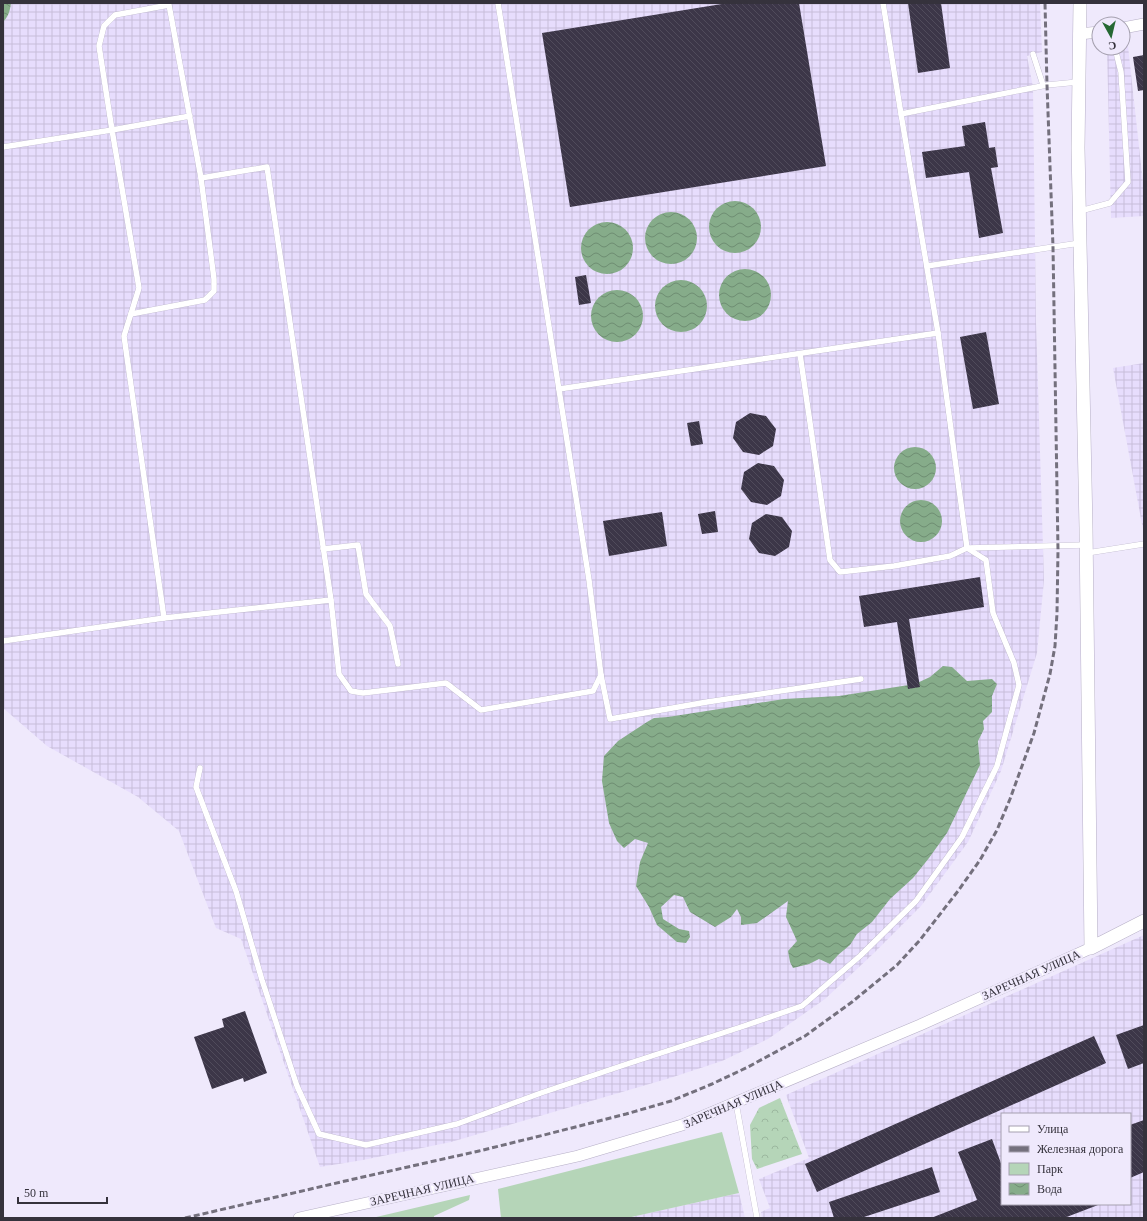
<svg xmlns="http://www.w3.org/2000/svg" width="1147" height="1221" font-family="'Times New Roman',serif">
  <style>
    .industrial { fill: url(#industrial-grid); fill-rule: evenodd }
    .green { fill: #b5d5b8 }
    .forest { fill: url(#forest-crowns) }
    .water { fill: url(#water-waves) }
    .building { fill: url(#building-back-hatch) }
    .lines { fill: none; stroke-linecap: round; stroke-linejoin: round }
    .service-casing { stroke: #b6afc6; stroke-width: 6 }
    .minor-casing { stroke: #b6afc6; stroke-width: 12 }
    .tertiary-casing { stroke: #b6afc6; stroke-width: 14 }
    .service { stroke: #fff; stroke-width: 5.5 }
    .minor { stroke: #fff; stroke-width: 11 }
    .tertiary { stroke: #fff; stroke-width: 13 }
    .rail { stroke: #74707d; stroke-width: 3; stroke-dasharray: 6 3; stroke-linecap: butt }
    .labels { text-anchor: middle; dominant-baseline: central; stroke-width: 4; stroke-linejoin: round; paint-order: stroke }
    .street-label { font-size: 12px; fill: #35323c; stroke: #efe9fc }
  </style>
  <defs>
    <pattern id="industrial-grid" width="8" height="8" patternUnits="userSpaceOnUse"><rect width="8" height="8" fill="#e7ddfd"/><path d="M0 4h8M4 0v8" fill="none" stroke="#c7beda"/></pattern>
    <pattern id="forest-crowns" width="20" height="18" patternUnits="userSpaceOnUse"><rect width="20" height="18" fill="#b5d5b8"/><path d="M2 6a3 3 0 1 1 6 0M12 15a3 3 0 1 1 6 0" fill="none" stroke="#9cb79f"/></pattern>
    <pattern id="water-waves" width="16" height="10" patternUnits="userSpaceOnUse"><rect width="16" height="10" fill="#86ac8a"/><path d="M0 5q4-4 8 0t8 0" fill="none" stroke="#6e8d72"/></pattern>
    <pattern id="building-back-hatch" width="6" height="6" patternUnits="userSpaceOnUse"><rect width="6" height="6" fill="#3c3648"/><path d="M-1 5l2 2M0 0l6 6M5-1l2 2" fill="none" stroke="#504b5b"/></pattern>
  </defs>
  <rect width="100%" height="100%" fill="#efe9fc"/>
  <g class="industrial">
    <path d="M3,3h1037l2,49 -15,4 6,31 3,235 8,258 -7,73 -36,118 -33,71 -47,64 -47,47 -49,46 -57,40 -46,22 -52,17 -219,64 -88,18 -43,7 -79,-228 -25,-11 -37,-97 -41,-34 -91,-51 -44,-38z"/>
    <path d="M1127,37l17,155v24l-33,2 -4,-170h16v-10z"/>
    <path d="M1144,363v172l-31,-167z"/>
    <path d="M1144,935v283h-382l-1,-6 9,-4 -11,-29 50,-21 -23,-63zM1002,1114h128v90h-128z"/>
    <path d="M739,1193l6,25h-118z"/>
  </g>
  <g class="green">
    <path d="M722,1132l17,61 -112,25h-126l-3,-29z"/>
    <path d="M470,1195l-1,5 -35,16v2h-62z"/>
  </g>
  <path class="forest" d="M780,1098l22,56 -45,15 -5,-10 -2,-34 9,-17z"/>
  <g class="water">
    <path d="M3,3h8c-1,8 -3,14 -8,19z"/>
    <circle cx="735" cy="227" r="26"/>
    <circle cx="671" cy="238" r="26"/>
    <circle cx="607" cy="248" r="26"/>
    <circle cx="745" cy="295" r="26"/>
    <circle cx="681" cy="306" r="26"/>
    <circle cx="617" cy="316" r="26"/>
    <circle cx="915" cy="468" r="21"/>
    <circle cx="921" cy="521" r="21"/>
    <path d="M943,666l9,1 15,14 25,-2 5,5 -5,12v16l-9,9 1,8 -6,12 2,24 -33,68 -18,25 -16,20 -23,21 -18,23 -15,12 -7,11 -12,10 -8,9 -11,-5 -10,5 -16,4 -3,-6 -2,-11 9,-10 -11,-24 2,-16 -31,22 -16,2v-8l-4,-8 -6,8 -16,10 -25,-15 -7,-15 -9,-2 -13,12 2,12 16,10 10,2 1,6 -4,6 -9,-1 -20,-17 -8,-18 -13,-21 4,-24 8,-19 -13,-4 -11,9 -7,-7 -8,-18 -7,-42 2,-25 14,-15 29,-19 7,-4 14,-1 116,-18 55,-3 76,-12 15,-7z"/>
  </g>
  <g class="building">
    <path d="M728,3h71l27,163 -256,41 -28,-174z"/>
    <path d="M908,3h33l9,65 -32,5z"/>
    <path d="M1144,55v35l-6,1 -5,-34z"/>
    <path d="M985,122l4,26 6,-1 3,20 -7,1 12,65 -24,5 -10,-66 -43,6 -4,-26 43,-6 -3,-20z"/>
    <path d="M586,275l5,28 -12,2 -4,-28z"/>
    <path d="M986,332l13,72 -26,5 -13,-72z"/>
    <path d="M750,413l16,3 10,13 -3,17 -14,9 -16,-3 -10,-14 3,-16z"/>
    <path d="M699,421l4,23 -12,2 -4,-23z"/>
    <path d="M758,463l16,3 10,14 -3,16 -14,9 -16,-3 -10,-13 3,-17z"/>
    <path d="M715,511l3,21 -16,2 -4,-20z"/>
    <path d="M662,512l5,34 -58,10 -6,-35z"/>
    <path d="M766,514l16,3 10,14 -3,16 -14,9 -16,-3 -10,-14 3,-16z"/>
    <path d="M980,577l4,30 -75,12 11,68 -12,2 -11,-67 -33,5 -5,-31z"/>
    <path d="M245,1011l22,62 -23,9 -1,-4 -31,11 -18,-52 30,-10 -2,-8z"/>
    <path d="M1144,1025v38l-16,6 -12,-34z"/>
    <path d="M1094,1036l12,27 -289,129 -12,-28z"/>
    <path d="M1144,1120v52l-14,6v-53z"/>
    <path d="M992,1139l10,27v38l96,1 -34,13h-133l46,-18 -19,-48z"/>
    <path d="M932,1167l8,25 -79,26h-27l-5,-16z"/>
  </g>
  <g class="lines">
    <defs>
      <g id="service">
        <path d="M498,3l91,577 12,95 9,44 97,-17 154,-23"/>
        <path d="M883,3l18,111 146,-29 31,-3"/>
        <path d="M1033,54l10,31"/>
        <path d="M3,147l109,-17 -13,-84 5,-20 11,-11 54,-10 32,173 66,-11 64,433 -167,18 -40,-282 15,-48 -27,-158 78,-14"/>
        <path d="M1080,211l30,-8 18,-21 -7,-110 -6,-24"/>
        <path d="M927,266l153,-23"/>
        <path d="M131,314l74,-14 9,-9v-12l-13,-101"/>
        <path d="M800,354l30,206 10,12 54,-6 56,-10 17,-8 119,-3"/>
        <path d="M559,389l379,-56"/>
        <path d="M323,549l35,-4 8,49 24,32 8,38"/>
        <path d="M1087,553l57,-9"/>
        <path d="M331,600l8,74 12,17 12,2 83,-10 35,27 112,-19 8,-16"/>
        <path d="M3,641l161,-23"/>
        <path d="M200,768l-4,19 40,104 26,89 35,106 22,48 47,11 91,-21 84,-31 83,-28 117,-38 61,-21 58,-50 56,-55 46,-64 35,-71 22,-81 -5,-22 -21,-50 -7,-53 -19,-12 -29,-215 -37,-219"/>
        <path d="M736,1103l21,115"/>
      </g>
      <g id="minor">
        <path d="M1123,28l21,-4"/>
        <path d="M1079,34l20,-2"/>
        <path d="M299,1218l279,-62 104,-31 238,-100 171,-77"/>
      </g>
      <path id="tertiary" d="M1080,3l-2,145 8,380 5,420 53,-27"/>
    </defs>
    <use href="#service" class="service-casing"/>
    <use href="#minor" class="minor-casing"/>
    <use href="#tertiary" class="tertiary-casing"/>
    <use href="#service" class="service"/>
    <use href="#minor" class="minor"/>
    <use href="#tertiary" class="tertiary"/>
    <path class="rail" d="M185,1218l169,-39 125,-28 65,-16 82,-21 45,-13 41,-17 36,-17 57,-31 47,-34 45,-37 23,-25 38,-49 22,-31 17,-30 13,-31 24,-66 16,-59 5,-28 2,-33 1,-63 -5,-303 -6,-162 -2,-82"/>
  </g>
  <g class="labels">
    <g class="street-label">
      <text transform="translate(1031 975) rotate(-24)">ЗАРЕЧНАЯ УЛИЦА</text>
      <text transform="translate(733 1104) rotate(-23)">ЗАРЕЧНАЯ УЛИЦА</text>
      <text transform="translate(422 1190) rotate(-13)">ЗАРЕЧНАЯ УЛИЦА</text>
    </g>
  </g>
  <rect width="1147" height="1221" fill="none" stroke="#35323c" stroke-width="8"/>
  <rect x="1001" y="1113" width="130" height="92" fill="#efe9fc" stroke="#a5a0af"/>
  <rect x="1009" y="1126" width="20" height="6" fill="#ffffff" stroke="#a5a0af"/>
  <text x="1037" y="1133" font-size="12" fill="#35323c">Улица</text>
  <rect x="1009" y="1146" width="20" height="6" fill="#74707d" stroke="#a5a0af"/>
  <text x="1037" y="1153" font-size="12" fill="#35323c">Железная дорога</text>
  <rect x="1009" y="1163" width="20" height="12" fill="#b5d5b8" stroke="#a5a0af"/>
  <text x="1037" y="1173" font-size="12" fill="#35323c">Парк</text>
  <rect x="1009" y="1183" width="20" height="12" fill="url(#water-waves)" stroke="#a5a0af"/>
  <text x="1037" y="1193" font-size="12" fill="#35323c">Вода</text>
  <g transform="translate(1111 36) rotate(172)"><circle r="19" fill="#efe9fc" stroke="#a5a0af"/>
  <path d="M0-3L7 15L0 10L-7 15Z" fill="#256833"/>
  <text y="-6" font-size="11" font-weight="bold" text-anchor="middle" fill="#35323c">С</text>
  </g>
  <path d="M18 1197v6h89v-6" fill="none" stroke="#35323c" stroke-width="2"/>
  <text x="24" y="1197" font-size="12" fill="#35323c" stroke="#efe9fc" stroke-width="3" paint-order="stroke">50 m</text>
</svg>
